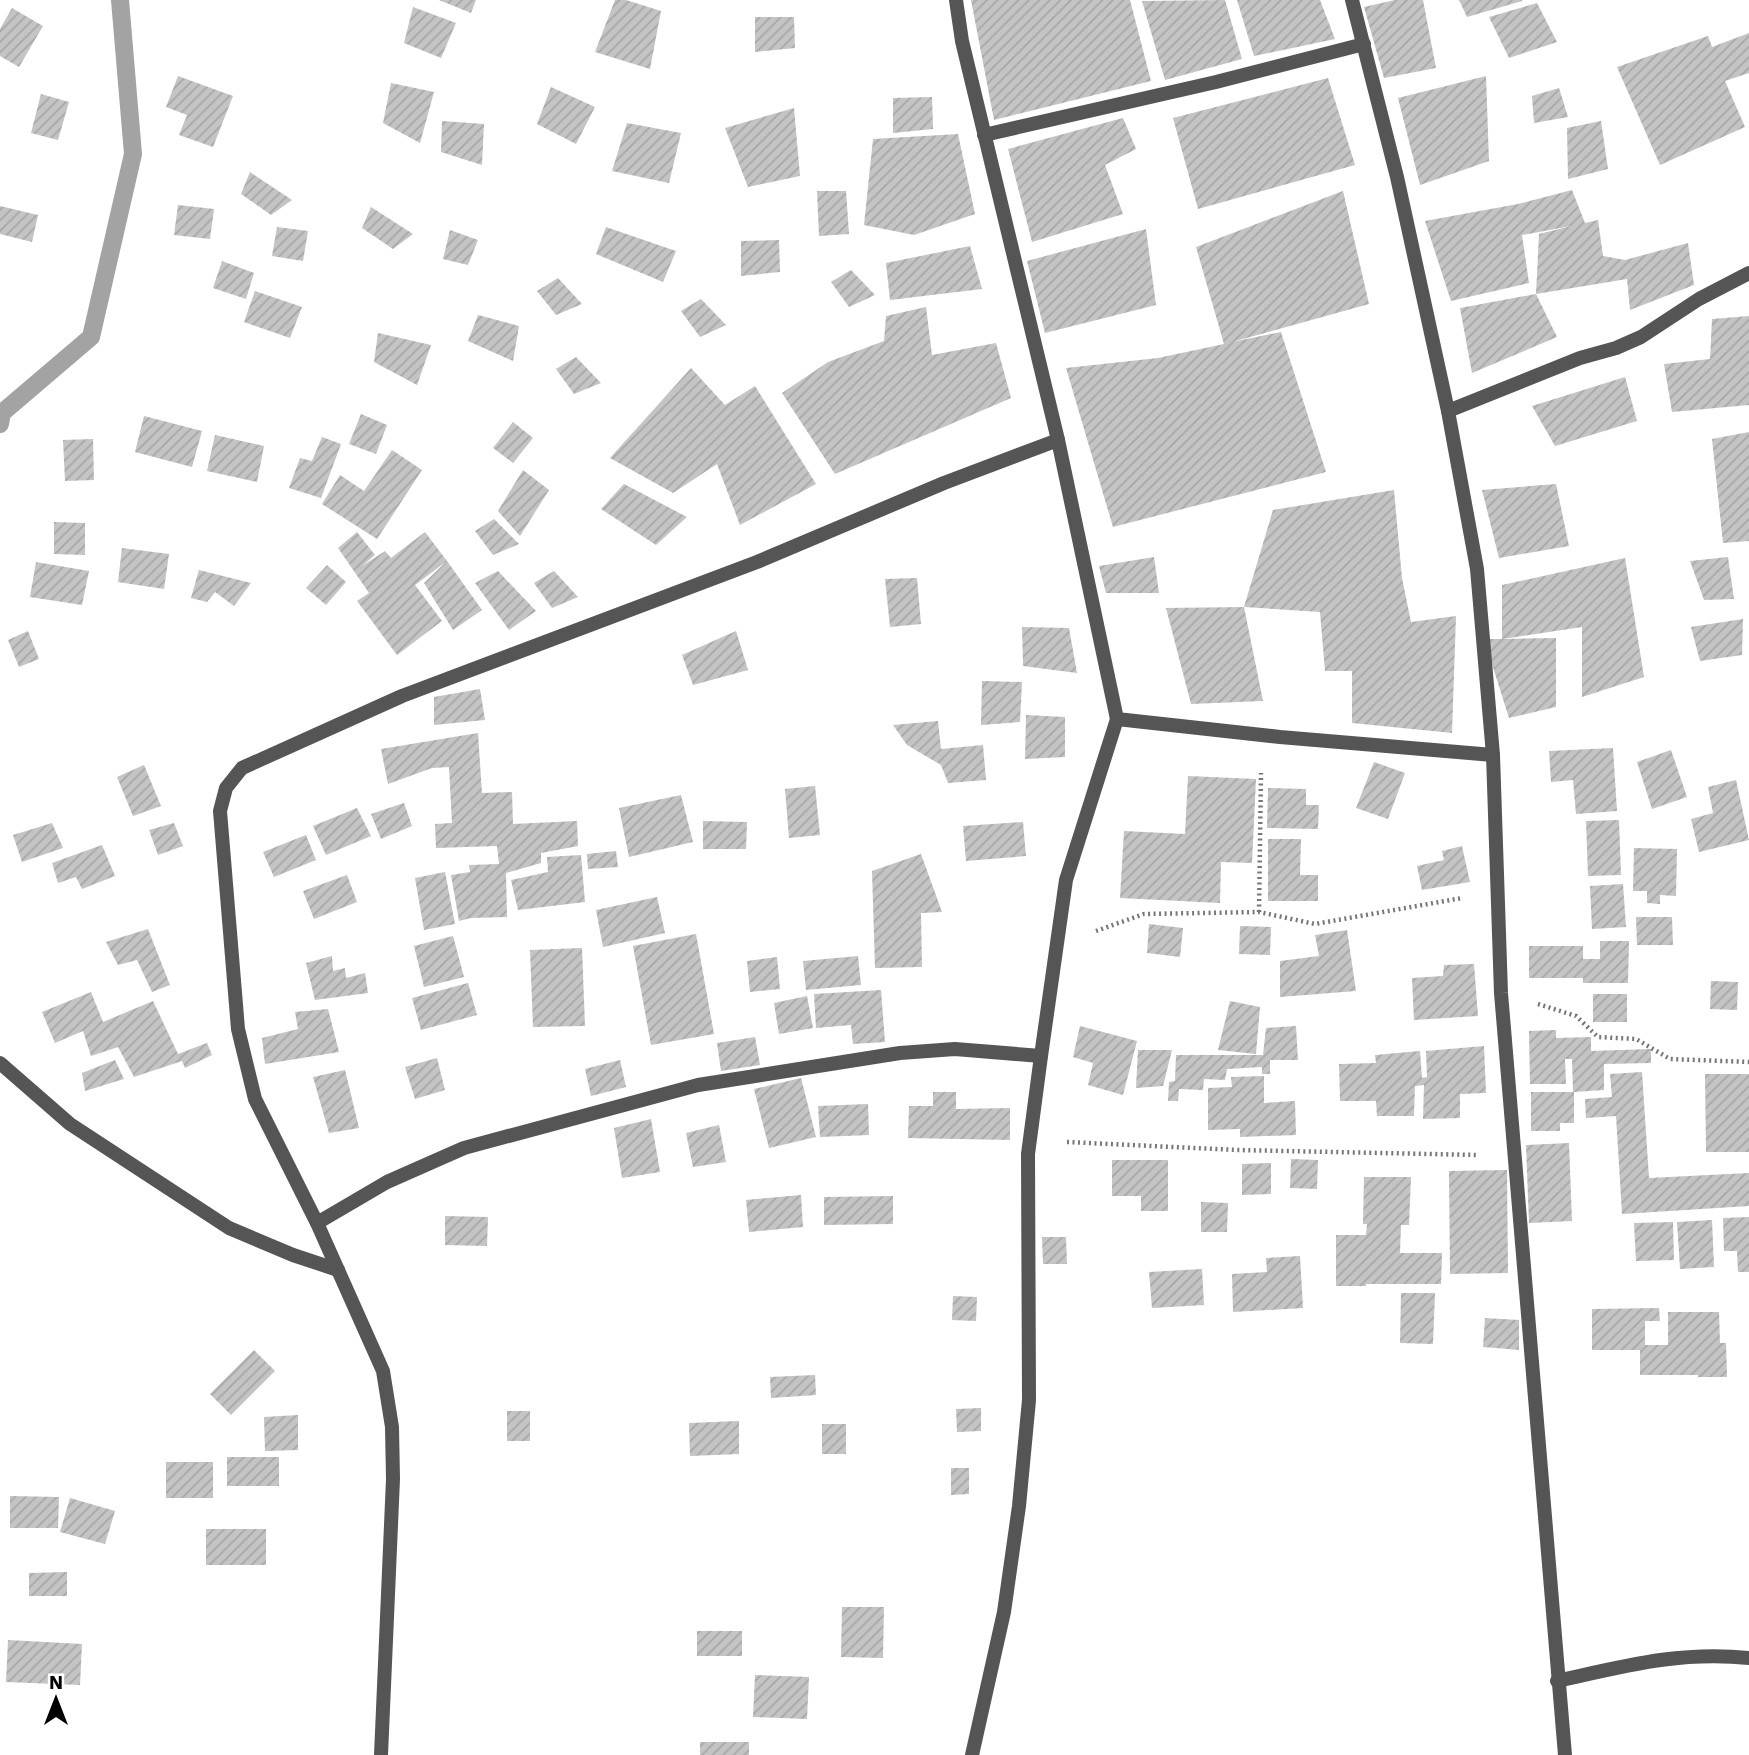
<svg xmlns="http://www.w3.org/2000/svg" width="1749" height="1755" font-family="'Work Sans',sans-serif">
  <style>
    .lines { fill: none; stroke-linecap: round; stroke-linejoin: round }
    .stream { stroke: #a3a3a3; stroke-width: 18 }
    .building { fill: url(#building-hatch) }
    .path { stroke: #777; stroke-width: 4.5; stroke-dasharray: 2 3.5; stroke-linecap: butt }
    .street { stroke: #555; stroke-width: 14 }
  </style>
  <defs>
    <pattern id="building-hatch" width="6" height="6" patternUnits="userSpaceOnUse" patternTransform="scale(1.75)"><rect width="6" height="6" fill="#c4c4c4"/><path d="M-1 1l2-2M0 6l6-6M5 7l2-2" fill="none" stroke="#a7a7a7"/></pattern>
  </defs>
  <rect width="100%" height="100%" fill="#fff"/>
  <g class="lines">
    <path class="stream" d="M0,424l2,-11 89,-76 42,-183 -13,-154"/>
  </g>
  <g class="building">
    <path d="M439,0h37l-5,13z"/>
    <path d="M615,0h11l35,11 -11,58 -55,-17z"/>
    <path d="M971,0h159l21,81 -157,39z"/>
    <path d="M1225,0l17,59 -77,21 -23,-79z"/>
    <path d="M1237,0h83l15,39 -81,17z"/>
    <path d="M1395,0h28l13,68 -52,10 -20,-71z"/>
    <path d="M1459,0h63v1l-55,16z"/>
    <path d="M1537,3l20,39 -48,16 -20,-41z"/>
    <path d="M413,7l43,16 -15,35 -37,-15z"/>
    <path d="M12,8l31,18 -24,41 -19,-11v-27z"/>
    <path d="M755,17h39l1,31 -40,4z"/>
    <path d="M1749,33v40l-24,8 20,46 -85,38 -43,-98 91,-31 4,11z"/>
    <path d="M178,76l55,20 -20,51 -34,-12 8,-20 -21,-8z"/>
    <path d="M1486,76l3,85 -69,24 -22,-87z"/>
    <path d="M1328,78l27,87 -157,44 -25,-91z"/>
    <path d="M391,83l43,9 -14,51 -37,-20z"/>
    <path d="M551,87l44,20 -19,37 -39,-20z"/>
    <path d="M1559,88l9,29 -34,6 -2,-27z"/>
    <path d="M41,94l28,8 -11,38 -27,-7z"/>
    <path d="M932,97l1,32 -40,4v-35z"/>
    <path d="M794,108l6,68 -52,11 -23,-59z"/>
    <path d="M1123,118l13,31 -31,16 18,49 -91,28 -24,-93z"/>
    <path d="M442,121l42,3 -2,41 -41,-13z"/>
    <path d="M1601,121l7,48 -40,10 -1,-51z"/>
    <path d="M627,123l54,10 -12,50 -57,-12z"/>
    <path d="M958,134l17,80 -61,21 -50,-10 9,-86z"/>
    <path d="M250,172l42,28 -21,15 -30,-21z"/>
    <path d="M1572,190l13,33 13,-3 5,36 22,4 63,-17 6,42 -64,25 -3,-31 -91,15 3,-60 32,-8 -49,9 7,48 -78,18 -26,-80 93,-17z"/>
    <path d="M817,191h29l3,43 -30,2z"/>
    <path d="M1343,191l26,113 -137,38 49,-10 45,140 -213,55 -47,-159 92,-10 66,-14 -28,-97z"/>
    <path d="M178,205l36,4 -4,30 -36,-4z"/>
    <path d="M0,206l38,9 -6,27 -32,-8z"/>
    <path d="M371,207l42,27 -20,15 -31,-21z"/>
    <path d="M277,227l31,4 -5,30 -31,-5z"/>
    <path d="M606,227l70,24 -13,31 -67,-28z"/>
    <path d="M1146,229l10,76 -111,28 -18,-72z"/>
    <path d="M450,230l28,10 -10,25 -25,-6z"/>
    <path d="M779,240l1,32 -39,4v-35z"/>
    <path d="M970,246l12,43 -92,11 -4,-37z"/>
    <path d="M222,261l32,12 -8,26 -33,-11z"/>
    <path d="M851,270l24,25 -26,12 -18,-25z"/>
    <path d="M558,278l24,26 -26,11 -19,-24z"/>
    <path d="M255,291l47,16 -12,31 -46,-16z"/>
    <path d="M1536,294l21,43 -85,36 -12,-65z"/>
    <path d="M701,299l25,26 -26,12 -19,-26z"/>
    <path d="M926,307l6,48 64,-12 15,55 -176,76 -53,-81 46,-31 56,-21 2,-25z"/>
    <path d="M478,315l41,11 -6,35 -45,-20z"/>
    <path d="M1749,316v89l-77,7 -8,-48 46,-5 2,-40z"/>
    <path d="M378,333l53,12 -14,40 -43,-23z"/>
    <path d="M576,357l25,26 -27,11 -18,-25z"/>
    <path d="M691,368l34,37 30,-19 61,98 -76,41 -23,-61 -44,29 -63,-35z"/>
    <path d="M1625,377l12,44 -82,25 -23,-40z"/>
    <path d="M361,414l26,11 -11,29 -27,-10z"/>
    <path d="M144,416l58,15 -10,36 -57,-15z"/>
    <path d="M513,422l20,16 -20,25 -20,-15z"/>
    <path d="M1749,432v109l-26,2 -11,-104z"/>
    <path d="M215,435l49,11 -7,36 -50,-11z"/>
    <path d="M322,437l19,7 -20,54 -32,-10 11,-30 12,3z"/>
    <path d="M93,439l1,41 -29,1 -2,-41z"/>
    <path d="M392,450l30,20 -45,69 -55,-35 18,-29 24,16z"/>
    <path d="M523,470l26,20 -29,46 -22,-25z"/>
    <path d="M624,484l63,33 -31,28 -55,-36z"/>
    <path d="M1556,484l13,62 -70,12 -17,-68z"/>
    <path d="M1394,490l8,88 9,44 45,-6 -4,117 -100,-10v-52h-27l-5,-59 -76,-5 29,-97z"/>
    <path d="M494,519l25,25 -26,11 -18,-24z"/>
    <path d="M54,522l31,1v32l-31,-1z"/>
    <path d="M357,532l18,23 -13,11 23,-15 6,7 34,-26 22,29 35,49 -29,20 -29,-47 23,-22 -32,24 27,36 -45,34 -40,-54 12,-8 -31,-45z"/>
    <path d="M122,548l47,6 -5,35 -46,-7z"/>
    <path d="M1154,557l5,36h-53l-7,-27z"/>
    <path d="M1728,557l6,42 -30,1 -14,-39z"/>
    <path d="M1625,558l19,119 -62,20v-70l-80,12 54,-1v69l-47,11 -25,-79h18v-54z"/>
    <path d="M36,562l53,9 -7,34 -52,-8z"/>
    <path d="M327,565l19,17 -20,23 -20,-17z"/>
    <path d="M199,570l52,13 -17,23 -19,-14 -8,10 -16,-4z"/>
    <path d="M498,571l38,40 -27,19 -34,-47z"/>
    <path d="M554,571l24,26 -26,11 -18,-25z"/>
    <path d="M917,578l4,46 -31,3 -5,-48z"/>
    <path d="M1244,607l19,94 -72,3 -25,-96z"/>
    <path d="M1743,619l-1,36 -42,6 -9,-34z"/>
    <path d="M1022,627l47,1 8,45 -54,-7z"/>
    <path d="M28,631l11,28 -20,8 -11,-27z"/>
    <path d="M736,631l12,39 -55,15 -11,-30z"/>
    <path d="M982,681l40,1 -2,40 -39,3z"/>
    <path d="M480,689l5,31 -51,5v-28z"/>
    <path d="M1026,715l39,2v40l-40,2z"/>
    <path d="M938,721l3,28 42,-4 3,35 -38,3 -7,-18 -34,-20 -14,-20z"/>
    <path d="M478,733l4,60 30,-1 1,32 64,-3 1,25 -37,7v10l-35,10 1,44 -36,1 -12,3 -8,-46 19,-3 -1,-7 30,-1 -2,-18 -61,2 -1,-24 17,-1 -3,-56 -17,1 -44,16 -7,-35z"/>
    <path d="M1613,748l4,63 -41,3 -3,-34 -22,2 -2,-31z"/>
    <path d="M1671,750l16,47 -35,12 -15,-47z"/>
    <path d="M1374,762l31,11 -17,46 -32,-11z"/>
    <path d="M144,765l17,41 -28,10 -16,-39z"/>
    <path d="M1188,776l68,3 -4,84 -31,-1 -1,41 -100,-5 4,-67 61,3z"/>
    <path d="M1736,780l13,60 -50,12 -8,-33 22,-6 -5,-26z"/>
    <path d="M815,786l5,49 -31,3 -4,-49z"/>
    <path d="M1268,788l38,1v16h13l-1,24 -51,-1z"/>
    <path d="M681,795l12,47 -64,15 -10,-49z"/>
    <path d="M404,803l8,23 -31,13 -10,-25z"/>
    <path d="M357,808l14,28 -45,19 -13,-29z"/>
    <path d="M1619,820l2,55 -33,1 -2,-55z"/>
    <path d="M703,821l44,1 -1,27h-43z"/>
    <path d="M1023,822l3,34 -60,5 -3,-35z"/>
    <path d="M52,823l11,25 -41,14 -9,-27z"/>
    <path d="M174,823l9,23 -25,9 -9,-25z"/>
    <path d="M306,835l10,25 -42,17 -11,-25z"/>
    <path d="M1268,839h33l-1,36h18v26h-50z"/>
    <path d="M102,845l13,31 -33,13 -6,-12 -18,6 -6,-20z"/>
    <path d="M1462,846l8,36 -48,8 -5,-24 27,-6 -2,-9z"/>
    <path d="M1634,848l43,1 -1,47 -16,-1v9l-13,-1v-12h-14z"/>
    <path d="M616,851l2,16 -30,2 -1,-15z"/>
    <path d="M921,854l21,58 -21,1 1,54 -47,1 -3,-97z"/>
    <path d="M581,855l4,47 -67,8 -7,-30 37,-8 -1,-15z"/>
    <path d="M445,872l10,52 -31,6 -9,-52z"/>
    <path d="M347,875l10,27 -43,17 -11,-28z"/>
    <path d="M1623,884l3,43 -34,2 -2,-43z"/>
    <path d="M657,897l8,36 -62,14 -7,-37z"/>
    <path d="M1636,917h36l1,28h-36z"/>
    <path d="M1149,924l34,4 -3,29 -33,-4z"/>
    <path d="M1240,926l31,1 -1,28 -31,-1z"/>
    <path d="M148,929l22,56 -18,7 -15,-32 -19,5 -12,-23z"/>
    <path d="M1347,930l9,61 -76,6v-36l39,-5 -4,-21z"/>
    <path d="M696,934l18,100 -63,11 -18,-99z"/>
    <path d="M453,936l11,41 -40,10 -10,-41z"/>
    <path d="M1600,941h29l-1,42h-45v-5h-54v-32h54v13h17z"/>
    <path d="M582,948l3,78 -52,1 -3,-77z"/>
    <path d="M332,956l1,15 12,-3 1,10 19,-5 3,20 -53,7 -9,-37z"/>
    <path d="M858,956l3,29 -55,5 -3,-29z"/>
    <path d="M777,957l3,32 -30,3 -3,-31z"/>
    <path d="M1474,964l4,52 -64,4 -2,-42 31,-2 1,-11z"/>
    <path d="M1711,981l27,1 -1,28 -27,-1z"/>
    <path d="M468,983l9,32 -56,15 -9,-32z"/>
    <path d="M881,990l4,52 -32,2 -2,-19 -35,3 -2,-34z"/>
    <path d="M91,992l12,30 50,-21 25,53 29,-11 5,12 -27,13 -3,-7 -48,16 -16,-30 -27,9 -8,-25 -28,12 -13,-31z"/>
    <rect x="1593" y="994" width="34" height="28"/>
    <path d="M807,996l6,32 -34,6 -5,-31z"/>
    <path d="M1230,1001l30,6 -4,47 -38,-4z"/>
    <path d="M328,1009l11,43 -74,12 -3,-26 36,-9 -3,-17z"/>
    <path d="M1080,1026l57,15 -14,54 -35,-10 5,-22 -20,-6z"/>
    <path d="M1296,1026l2,34h-28v14h-8v-7l-35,2 -2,11 -21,-1 -1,11 -24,-1 -1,12h-10l1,-19 6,-1 1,-26h87l3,-27z"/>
    <path d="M1556,1030v8l35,-1v14l60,-2v14l-47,1v26l-30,2v31h-14v8h-29v-39h42l-1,-33h-7l1,25h-36l-1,-53z"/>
    <path d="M755,1037l5,28 -39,6 -4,-28z"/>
    <path d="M1484,1046l2,47 -26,1v24l-37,1 1,-34 -9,1 -1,30h-37l-1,-15h-36l-1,-37 37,-1 -1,-8 45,-4 2,27 5,-1 -1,-26z"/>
    <path d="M1138,1050h34l-9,36 -27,2z"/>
    <path d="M437,1058l8,32 -30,9 -10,-32z"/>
    <path d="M115,1060l9,19 -39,12 -3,-18z"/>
    <path d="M620,1060l6,27 -35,9 -6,-27z"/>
    <path d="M345,1070l14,58 -30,5 -16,-56z"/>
    <path d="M1642,1072l7,106 100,-5v33l-127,8 -6,-98 -30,2 -1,-19 27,-2 -2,-23z"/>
    <path d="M1705,1074h44v78h-43z"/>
    <path d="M1264,1076v27l31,-2 1,34 -56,2v-8l-32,1v-42l24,-1 -1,-10z"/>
    <path d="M801,1078l15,59 -47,11 -15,-59z"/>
    <path d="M933,1092h23v17l54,-1v32l-102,-2 1,-32h24z"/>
    <path d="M868,1104l1,31 -49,2 -2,-31z"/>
    <path d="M651,1119l9,53 -38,6 -8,-50z"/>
    <path d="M719,1125l7,37 -33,5 -7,-34z"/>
    <path d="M1569,1143l3,78 -43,2 -3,-78z"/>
    <path d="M1291,1159l27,1 -1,29 -27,-1z"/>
    <path d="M1112,1160h56v51h-27v-15h-29z"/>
    <path d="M1271,1163v31l-29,1v-31z"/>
    <path d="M1507,1170l1,103 -58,1 -1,-103z"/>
    <path d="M1364,1177h47l-2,48h-8l-1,28h42l-1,31h-75v2h-30v-51h30l1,-11h-4z"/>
    <path d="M801,1195l2,32 -54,5 -3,-32z"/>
    <path d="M893,1196v28l-69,1v-28z"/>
    <path d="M1201,1202l27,1 -1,29h-26z"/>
    <path d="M445,1216l43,1 -1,29 -42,-1z"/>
    <path d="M1749,1217v55h-11l-1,-21h-13l-1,-33z"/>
    <path d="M1712,1220l2,47 -34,2 -3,-47z"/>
    <path d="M1673,1222l1,38 -38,1 -2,-38z"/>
    <path d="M1042,1237h24l1,27h-24z"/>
    <path d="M1300,1256l3,52 -70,4 -1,-38 35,-2 -1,-14z"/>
    <path d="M1202,1269l2,36 -52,3 -3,-36z"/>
    <path d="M1401,1293h34l-2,51 -33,-1z"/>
    <path d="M953,1296l24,1 -1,24 -24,-1z"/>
    <path d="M1659,1308l1,13h-15v24h23v-33h51l1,31h6l1,34h-29v-2h-58v-25h-48v-41z"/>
    <path d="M1485,1318l34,2v30l-36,-3z"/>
    <path d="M254,1350l21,21 -44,44 -21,-21z"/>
    <path d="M815,1375l1,20 -45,3 -1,-21z"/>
    <path d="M981,1408v23l-24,1 -1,-23z"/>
    <rect x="507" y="1411" width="23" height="30"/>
    <path d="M298,1415v35l-33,1 -1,-34z"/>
    <path d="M739,1421v33l-49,2 -1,-33z"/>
    <rect x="822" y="1424" width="24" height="30"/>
    <rect x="227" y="1457" width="52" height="29"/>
    <rect x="166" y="1462" width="47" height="36"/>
    <path d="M951,1468h18v26l-18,1z"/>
    <path d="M10,1496l49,1 -1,31h-48z"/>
    <path d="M70,1498l45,13 -10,33 -45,-12z"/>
    <rect x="206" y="1529" width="60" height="36"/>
    <path d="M67,1572v24h-38v-23z"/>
    <path d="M842,1607h42l-1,51 -42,-1z"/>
    <rect x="697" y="1631" width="45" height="25"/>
    <path d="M8,1640l74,4 -2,41 -74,-3z"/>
    <path d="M755,1675l54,2 -2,42 -54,-2z"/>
    <rect x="700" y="1742" width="49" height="13"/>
  </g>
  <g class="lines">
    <g class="path">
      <path d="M1259,912l2,-139"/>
      <path d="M1096,931l48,-17 115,-2 56,12 147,-26"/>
      <path d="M1538,1004l38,12 22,21 38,2 34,20 79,3"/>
      <path d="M1067,1142l170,8 241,5"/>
    </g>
    <g class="street">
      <path d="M956,0l6,41 96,399 59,279 163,18 213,18"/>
      <path d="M1352,0l45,177 51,234 29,158 16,186 8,238 64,762"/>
      <path d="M984,135l232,-53 148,-38"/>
      <path d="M1448,411l132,-53 36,-10 25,-11 58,-38 50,-26"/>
      <path d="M0,1063l70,61 159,104 64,27 45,15"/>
      <path d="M317,1223l70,-41 77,-34 234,-63 202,-32 55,-4 86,7"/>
      <path d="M1557,1681c68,-15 122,-30 192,-23"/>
      <path d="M381,1755l12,-276 -1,-52 -9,-56 -66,-148 -62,-124 -17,-70 -18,-218 6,-23 16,-20 160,-72 355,-134 187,-79 114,-43"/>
      <path d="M972,1755l32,-143 15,-106 10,-106 -1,-246 13,-98 25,-176 51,-161"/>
    </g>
  </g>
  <g transform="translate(56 1699)" stroke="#ffffff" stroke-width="5" paint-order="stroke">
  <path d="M0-5L12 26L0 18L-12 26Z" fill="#000000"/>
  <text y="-10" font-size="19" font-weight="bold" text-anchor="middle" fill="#000000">N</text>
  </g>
</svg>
